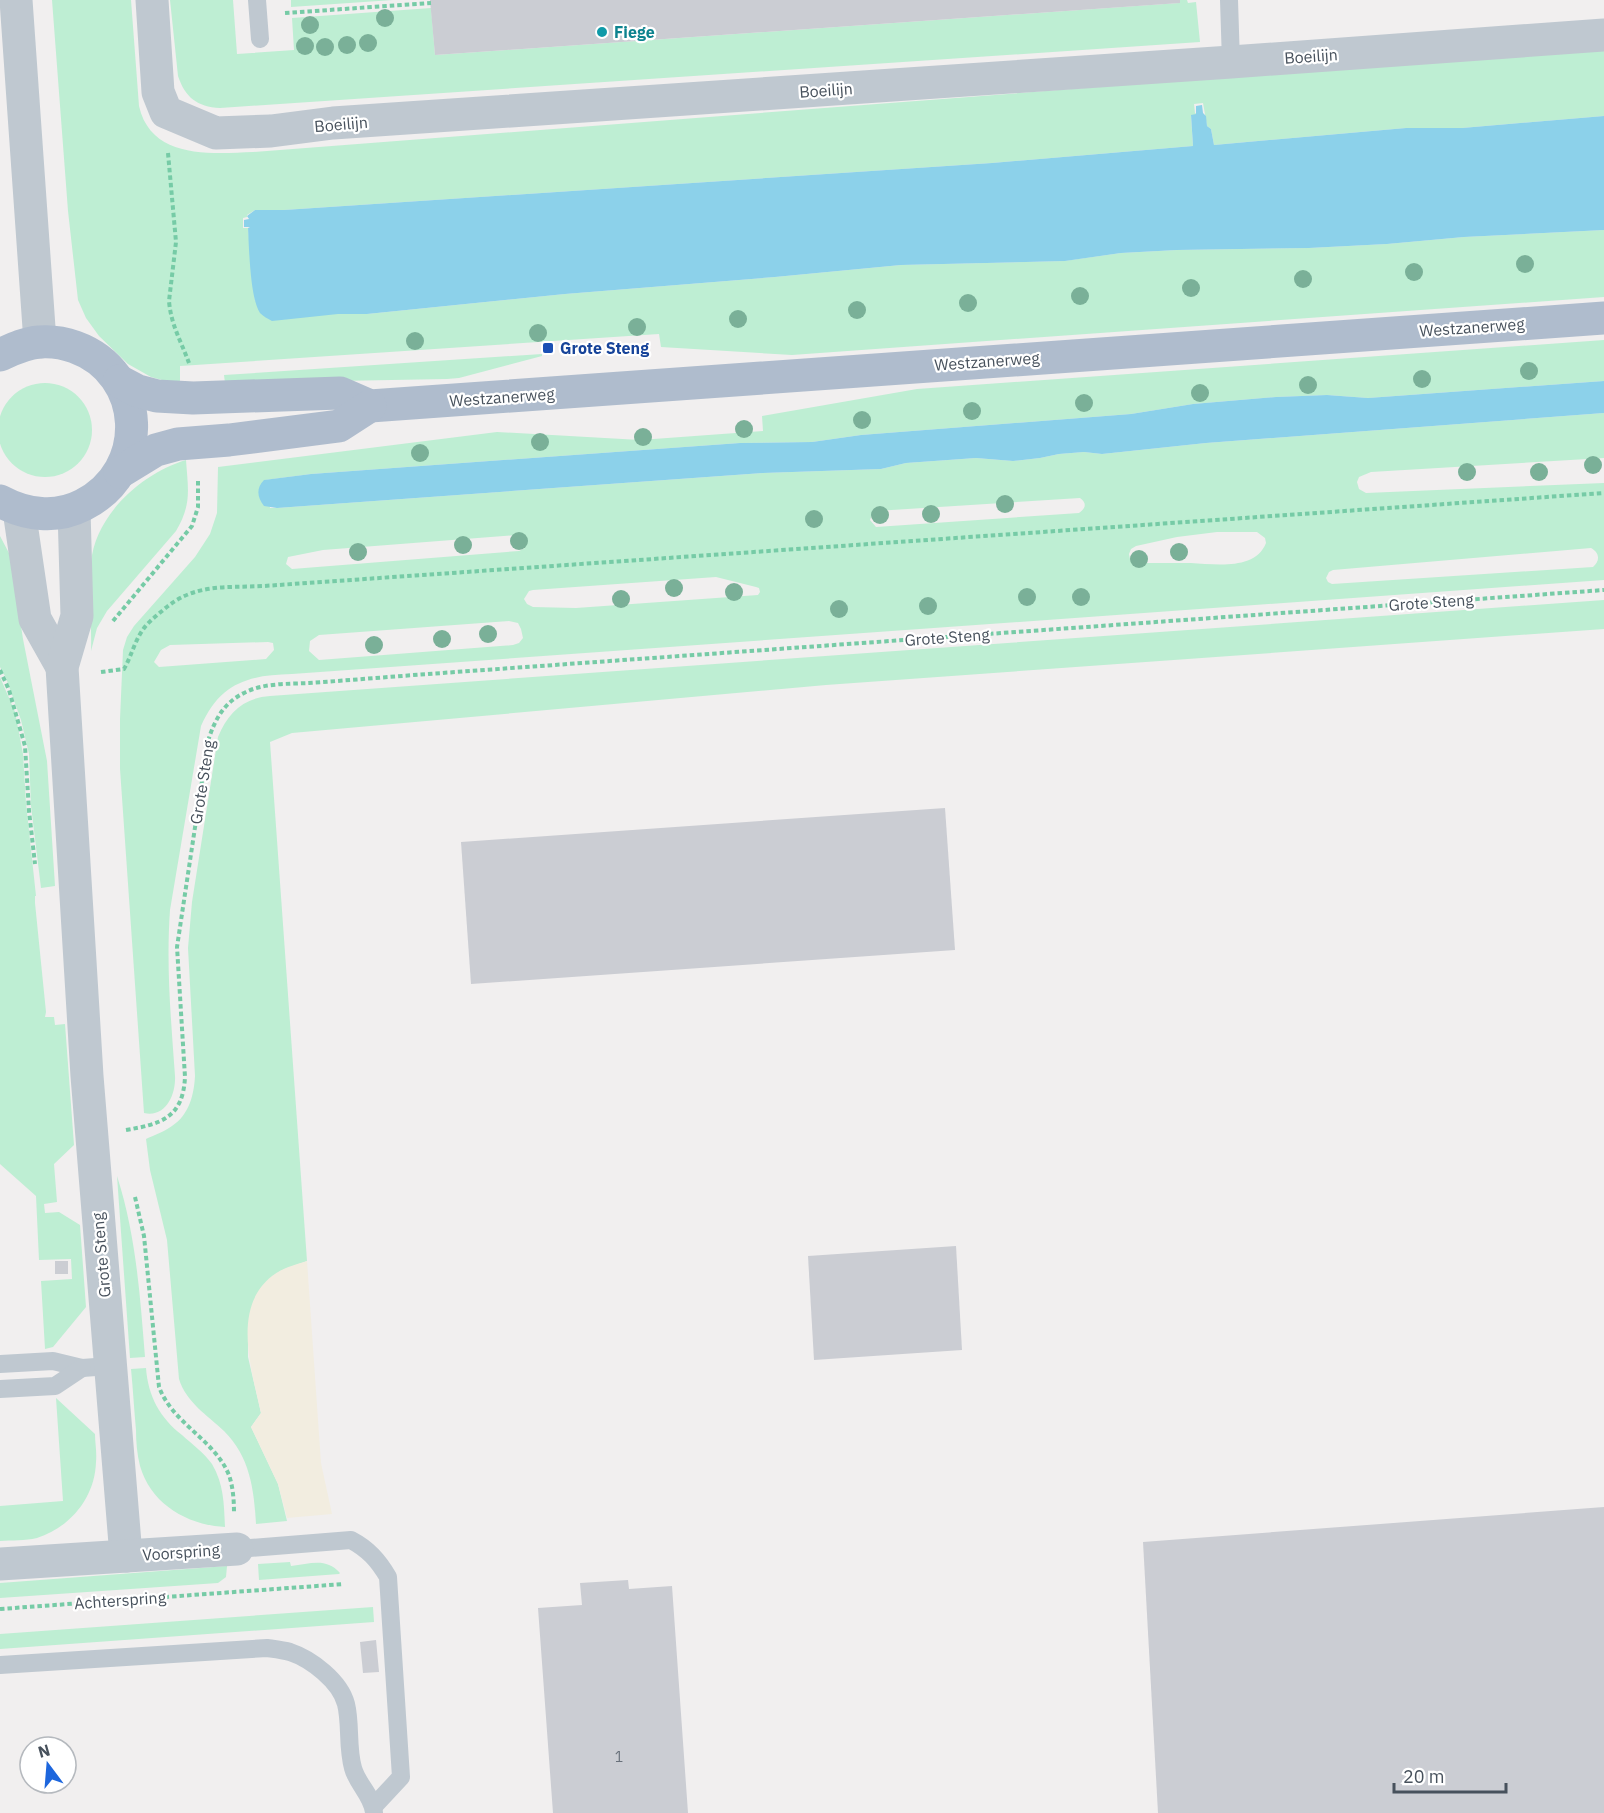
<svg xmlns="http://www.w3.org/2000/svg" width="1604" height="1813" font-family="'IBM Plex Sans',sans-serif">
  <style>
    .green { fill: #beeed3; fill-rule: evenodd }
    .sand { fill: #f2ede0 }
    .water { fill: #8cd1ea }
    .building { fill: #cbcdd3 }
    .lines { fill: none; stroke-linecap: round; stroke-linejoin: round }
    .path { stroke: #76cba6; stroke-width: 4; stroke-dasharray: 4.5 3; stroke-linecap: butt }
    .service { stroke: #bfc8d0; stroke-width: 18 }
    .minor { stroke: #bfc8d0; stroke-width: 33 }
    .primary { stroke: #afbccd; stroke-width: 33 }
    .tree { fill: #7ab098 }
    .culture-dot { fill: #0f9aa8; stroke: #fff; stroke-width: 2 }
    .transit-dot { fill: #1a4fb4; stroke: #fff; stroke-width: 2 }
    .labels { text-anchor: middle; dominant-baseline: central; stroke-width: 4.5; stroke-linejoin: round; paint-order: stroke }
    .number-label { font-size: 14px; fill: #68707a }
    .culture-label { font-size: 16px; font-weight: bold; fill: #0d838f; stroke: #fff; text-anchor: start }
    .street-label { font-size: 16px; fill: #47515c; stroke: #fff }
    .transit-label { font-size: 16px; font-weight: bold; fill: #164399; stroke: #fff; text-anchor: start }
  </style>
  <rect width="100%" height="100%" fill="#f1efef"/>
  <g class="green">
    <path d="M52,0h79l8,106c12,53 71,48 114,46l936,-72 415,-30v66l-142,12h-56l-192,17 -3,-16 -4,-3 -4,-23 -9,1 1,9 2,1 -6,2 2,30 -201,17 -708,47h-29l-8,5v2l-4,1v10h5l7,73 83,13h29l198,-20 210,-17 126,-12 163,-4 57,-8 56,-3 132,-2 78,-4 77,-7 140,-7v67l-812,58 -131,-8 -2,-13 -479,32v19l-29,-8 -23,-13 -29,-28 -13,-18 -8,-18 -10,-89z"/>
    <path d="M170,0h63l4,54 57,-4 -2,-32 139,-10 4,47 744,-52 1,-3h7l1,3 8,-1 4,40 -980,66c-23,-1 -35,-11 -42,-32z"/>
    <path d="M291,0h102l-102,7z"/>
    <path d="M1604,340v41l-236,17 -41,-3 -51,2 -83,7 -62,10 -270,21 -49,7 -72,1 -429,31 -46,6 5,28h7l486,-35 118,-4 25,-6 70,-5 37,3 27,-3 19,-4 25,-2 18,2 104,-11 398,-30v45l-233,14 -12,5 -2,5 2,7 7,4 238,-10v97l-1312,94c-44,1 -72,9 -91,52l-31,184c-4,57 1,110 5,166 1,18 -9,42 -31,37l-24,-344v-50l3,-69 4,-13 7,-11 61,-69 15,-23 7,-21 1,-46 279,-35 143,8 123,-9 -1,-15 155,-27zM1080,498c7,5 6,10 -1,15l-203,14 -6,-7 2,-5 4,-4zM1217,532h40l8,6 1,5c-11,28 -52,21 -75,20 -19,0 -37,0 -56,0l-5,-4 -1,-5 2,-5 5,-3 41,-9zM517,535l8,3 1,4 -1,6 -6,3 -227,18 -6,-5 2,-7 35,-7zM1591,548c9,5 9,13 2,19l-261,17 -4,-2 -2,-4 3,-6 4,-2zM716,577l40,10 3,1 1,4 -2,3 -182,13 -43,-1 -6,-3 -3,-5 5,-8 4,-1zM509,621l9,2 3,6 2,9 -4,5 -6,2 -194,15 -10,-9 1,-10 9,-6zM268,642l5,1 1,7 -8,9 -107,8 -5,-5 7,-12 9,-5z"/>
    <path d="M542,354v2l-83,22 -12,1 -222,4 -1,-8z"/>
    <circle cx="45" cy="430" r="47"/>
    <path d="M186,460c2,29 6,44 -10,71l-69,80 -10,17 -6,23c1,-29 -3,-59 0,-88 4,-48 51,-90 95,-103z"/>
    <path d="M0,536l10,19 13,84 24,122 8,125 -14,2 -10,-82 -2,-52 -8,-34 -15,-42 -6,-11z"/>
    <path d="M1604,600v29l-778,56 -534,48 -22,9 37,519 -27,10 -26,29 -6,31v26l13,56 -10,14 27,57 9,37 -31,3c-2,-35 -6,-67 -32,-93 -17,-16 -38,-29 -45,-52l-12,-139 -17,-70 -4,-31c8,-4 18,-7 26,-13 17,-11 22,-31 23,-50l-7,-128 4,-46 26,-165c10,-24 25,-39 52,-41z"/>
    <path d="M0,677l15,35 8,42 3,49 10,93h-1v7l11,109 -1,5h9l1,8 10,-1 9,121 -20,19 3,38 -13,2 1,9 14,-1 21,13 6,82 -33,40 -8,2 -4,-68 31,-2 -1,-20 -32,1 -3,-64 -36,-32z"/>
    <path d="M117,1176c19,59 23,119 28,181l-15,1z"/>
    <path d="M146,1368c2,28 14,50 36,67 10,9 22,18 30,29 12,20 12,41 13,63 -38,-2 -74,-23 -85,-61 -3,-12 -4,-24 -4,-36 -2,-21 -3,-41 -5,-61z"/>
    <path d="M56,1398l39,36c0,9 2,18 1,28 -1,35 -25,65 -59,76 -12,3 -25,2 -37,3v-35l63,-5z"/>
    <path d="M290,1562l1,4c19,-2 35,-9 49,7l-1,1 -80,6 -1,-16z"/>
    <path d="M227,1566l-1,11 -8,6 -218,15v-15z"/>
    <path d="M373,1607l1,15 -374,27v-15z"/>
  </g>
  <path class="sand" d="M307,1261l14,202 11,51 -45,4 -9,-34 -27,-57 10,-14c-9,-42 -30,-105 11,-137 10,-8 23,-11 35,-15z"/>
  <g class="water">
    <path d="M1202,105l1,8 3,3 1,10 4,3 3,16 192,-17h56l142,-12v114l-140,7 -77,7 -78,4 -132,2 -56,3 -56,8 -164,4 -126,12 -210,17 -198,20h-29l-66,7c-4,-2 -9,-5 -12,-8 -10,-14 -11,-67 -12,-85l2,-1h-6v-7l5,-1 -2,-3 8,-6h29l708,-47 201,-17 -2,-31 5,-1v-8z"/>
    <path d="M1604,381v32l-398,30 -104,11 -18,-2 -25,2 -19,4 -27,3 -37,-3 -70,5 -25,6 -118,4 -486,35 -13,-2c-7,-9 -8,-18 0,-26l47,-6 429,-31 72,-1 49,-7 270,-21 62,-10 83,-7 51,-2 41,3z"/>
  </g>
  <g class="building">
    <path d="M430,0h750v3l-745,52z"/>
    <path d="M945,808l10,142 -484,34 -10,-142z"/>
    <path d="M956,1246l6,104 -148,10 -6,-104z"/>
    <rect x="55" y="1261" width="13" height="13"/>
    <path d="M1604,1507v306h-446l-15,-271z"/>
    <path d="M628,1580l1,9 43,-3 16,227h-135l-15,-205 44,-3 -2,-22z"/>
    <path d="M376,1640l3,32 -16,1 -3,-31z"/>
  </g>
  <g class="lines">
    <g class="path">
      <path d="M285,13l146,-10"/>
      <path d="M168,153l8,89 -7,59c2,24 12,40 20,62"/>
      <path d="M113,621l79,-95 6,-19v-29"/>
      <path d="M0,670l9,20 16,56 4,65 6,53"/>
      <path d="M101,672l23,-3c7,-12 10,-26 18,-38 5,-8 13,-14 20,-20 31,-28 62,-23 102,-25l1340,-93"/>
      <path d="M126,1130c35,-6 57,-12 59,-53l-8,-130 31,-206c7,-22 16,-39 38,-49 18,-9 43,-8 63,-9 44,-3 89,-7 133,-10l1162,-83"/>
      <path d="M135,1197l9,39 15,151c14,37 55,52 70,88 4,12 5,25 5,38"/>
      <path d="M0,1609l344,-25"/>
    </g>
    <g class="service">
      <path d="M257,0l3,39"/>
      <path d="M1229,0l2,62"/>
      <path d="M0,1364l53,-3 29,7 28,-2"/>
      <path d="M0,1389l55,-3 27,-18"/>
      <path d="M237,1549l114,-9c17,9 27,20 37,37l13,200 -27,29"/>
      <path d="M0,1665l267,-17c7,1 16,2 23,4 21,7 50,29 56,52 5,20 1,43 7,64 4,16 20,28 21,45"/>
    </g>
    <g class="minor">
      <path d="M16,0l24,342"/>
      <path d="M152,0l6,92 8,20 50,21 55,-2 62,-8 898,-61 373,-27"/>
      <path d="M19,510l16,109 27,48"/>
      <path d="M74,510l3,106 -15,51 25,409 39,480"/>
      <path d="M0,1564l237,-15"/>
    </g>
    <g class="primary">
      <path d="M0,355c13,-6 25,-12 39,-13 12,-1 25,1 36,5 72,26 76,124 8,158 -27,14 -57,10 -83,-4"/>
      <path d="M119,381l19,10 19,5 36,2 147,-5 30,13 1234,-88"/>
      <path d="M120,472l36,-22 22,-6 51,-4 110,-14 31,-20"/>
    </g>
  </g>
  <g class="tree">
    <circle cx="385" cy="18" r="9"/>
    <circle cx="310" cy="25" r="9"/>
    <circle cx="368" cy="43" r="9"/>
    <circle cx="347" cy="45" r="9"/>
    <circle cx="305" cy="46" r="9"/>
    <circle cx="325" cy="47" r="9"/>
    <circle cx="1525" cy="264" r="9"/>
    <circle cx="1414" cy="272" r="9"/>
    <circle cx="1303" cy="279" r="9"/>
    <circle cx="1191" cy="288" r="9"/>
    <circle cx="1080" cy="296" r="9"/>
    <circle cx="968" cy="303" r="9"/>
    <circle cx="857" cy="310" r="9"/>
    <circle cx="738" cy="319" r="9"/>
    <circle cx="637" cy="327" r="9"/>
    <circle cx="538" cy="333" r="9"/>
    <circle cx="415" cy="341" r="9"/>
    <circle cx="1529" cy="371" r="9"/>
    <circle cx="1422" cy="379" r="9"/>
    <circle cx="1308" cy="385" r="9"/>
    <circle cx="1200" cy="393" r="9"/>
    <circle cx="1084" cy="403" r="9"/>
    <circle cx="972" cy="411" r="9"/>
    <circle cx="862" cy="420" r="9"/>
    <circle cx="744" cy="429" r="9"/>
    <circle cx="643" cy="437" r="9"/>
    <circle cx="540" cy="442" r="9"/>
    <circle cx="420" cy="453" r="9"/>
    <circle cx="1593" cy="465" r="9"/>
    <circle cx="1467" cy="472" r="9"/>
    <circle cx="1539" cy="472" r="9"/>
    <circle cx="1005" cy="504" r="9"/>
    <circle cx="931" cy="514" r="9"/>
    <circle cx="880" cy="515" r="9"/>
    <circle cx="814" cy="519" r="9"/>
    <circle cx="519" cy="541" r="9"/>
    <circle cx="463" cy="545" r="9"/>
    <circle cx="358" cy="552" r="9"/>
    <circle cx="1179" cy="552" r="9"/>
    <circle cx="1139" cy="559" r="9"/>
    <circle cx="674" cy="588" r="9"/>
    <circle cx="734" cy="592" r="9"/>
    <circle cx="1027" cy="597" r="9"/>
    <circle cx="1081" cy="597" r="9"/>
    <circle cx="621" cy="599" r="9"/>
    <circle cx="928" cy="606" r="9"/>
    <circle cx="839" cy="609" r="9"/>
    <circle cx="488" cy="634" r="9"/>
    <circle cx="442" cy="639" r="9"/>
    <circle cx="374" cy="645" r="9"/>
  </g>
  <circle class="culture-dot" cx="602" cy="32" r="6"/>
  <rect class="transit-dot" x="542" y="342" width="12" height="12" rx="3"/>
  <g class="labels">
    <g class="number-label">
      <text x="619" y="1757">1</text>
    </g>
    <g class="culture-label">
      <text x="614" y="32">Fiege</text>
    </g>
    <g class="street-label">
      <text transform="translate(1311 56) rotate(-4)">Boeilijn</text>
      <text transform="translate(826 90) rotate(-4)">Boeilijn</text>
      <text transform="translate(341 124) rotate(-5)">Boeilijn</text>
      <text transform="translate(1472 327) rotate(-4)">Westzanerweg</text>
      <text transform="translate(987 361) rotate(-4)">Westzanerweg</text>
      <text transform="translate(502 397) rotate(-4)">Westzanerweg</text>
      <text transform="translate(1431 602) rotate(-4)">Grote Steng</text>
      <text transform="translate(947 637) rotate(-4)">Grote Steng</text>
      <text transform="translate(202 782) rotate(-81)">Grote Steng</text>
      <text transform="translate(101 1255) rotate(-95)">Grote Steng</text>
      <text transform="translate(181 1552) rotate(-4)">Voorspring</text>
      <text transform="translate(120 1600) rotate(-4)">Achterspring</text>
    </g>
    <g class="transit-label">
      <text x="560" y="348">Grote Steng</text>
    </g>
  </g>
  <g transform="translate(48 1765) rotate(344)"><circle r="28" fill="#ffffff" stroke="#b5b9be" stroke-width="1.5"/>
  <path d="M0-4.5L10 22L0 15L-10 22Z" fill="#1d66dd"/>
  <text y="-9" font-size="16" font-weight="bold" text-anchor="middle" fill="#47515c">N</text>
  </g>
  <path d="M1394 1783v9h112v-9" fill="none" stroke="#47515c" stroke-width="3"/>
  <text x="1403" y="1783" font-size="18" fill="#47515c" stroke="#ffffff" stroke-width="4.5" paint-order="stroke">20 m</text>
</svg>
